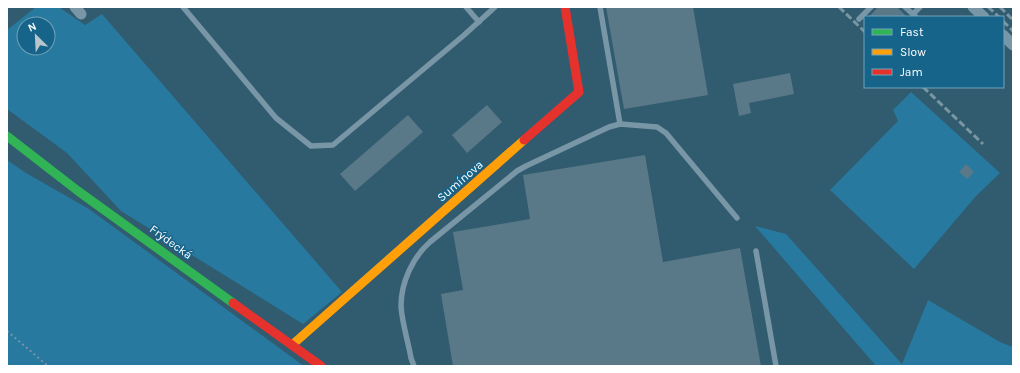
<svg xmlns="http://www.w3.org/2000/svg" width="1020" height="373" font-family="Karla,sans-serif">
  <style>
    .green { fill: #27799f; fill-rule: evenodd }
    .building { fill: #597988 }
    .lines { fill: none; stroke-linecap: round; stroke-linejoin: round }
    .path { stroke: #7896a5; stroke-width: 2; stroke-dasharray: 2 3; stroke-linecap: butt }
    .lane { stroke: #7896a5; stroke-width: 5.5 }
    .street { stroke: #7896a5; stroke-width: 11 }
    .fast { stroke: #30b455; stroke-width: 9 }
    .slow { stroke: #ff9f0a; stroke-width: 9 }
    .jam { stroke: #e5322d; stroke-width: 9 }
    .rail { stroke: #7996a3; stroke-width: 3; stroke-dasharray: 7 3; stroke-linecap: butt }
    .labels { text-anchor: middle; dominant-baseline: central; stroke-width: 3; stroke-linejoin: round; paint-order: stroke }
    .street-label { font-size: 12px; fill: #fff; stroke: #16648a }
  </style>
  <rect width="100%" height="100%" fill="#315b6f"/>
  <g class="green">
    <path d="M36,7h23l26,18 17,-11 240,278 -39,32 -182,-113 -54,-58 -60,-44v-79zM24,24h24v24h-24z"/>
    <path d="M911,92l89,81 -24,23 -62,73 -84,-79 68,-69 -5,-11z"/>
    <path d="M7,160l19,13 63,36 215,157h-297z"/>
    <path d="M755,226l31,8 116,130 26,-64 72,42 13,5v19h-137z"/>
  </g>
  <g class="building">
    <path d="M606,7h87l15,88 -84,14z"/>
    <path d="M878,7h19l10,10h-38z"/>
    <path d="M790,73l4,21 -45,9 2,10 -12,3 -6,-32z"/>
    <path d="M487,105l15,17 -35,31 -15,-18z"/>
    <path d="M408,115l15,17 -68,59 -15,-17z"/>
    <path d="M645,155l18,107 77,-14 21,118h-308l-12,-72 22,-4 -10,-58 77,-13 -7,-44z"/>
    <path d="M966,164l8,8 -7,7 -8,-7z"/>
  </g>
  <g class="lines">
    <path class="path" d="M7,331l41,35"/>
    <g class="lane">
      <path d="M183,7l93,111 35,28 22,-1 130,-109 32,-29"/>
      <path d="M466,7l13,15"/>
      <path d="M600,7l20,117"/>
      <path d="M905,7l11,10"/>
      <path d="M913,14l7,-7"/>
      <path d="M859,19l12,-12"/>
      <path d="M756,251l20,115"/>
      <path d="M414,366l-3,-8c-3,-17 -9,-35 -10,-52 0,-24 12,-49 29,-64l87,-71 9,-5 83,-39 11,-3 37,3 9,6 71,85"/>
    </g>
    <g class="street">
      <path d="M75,7l6,7"/>
      <path d="M973,7l11,10"/>
      <path d="M1003,35l10,10"/>
    </g>
    <path class="fast" d="M7,136l71,55 155,112"/>
    <path class="slow" d="M292,345l232,-205"/>
    <g class="jam">
      <path d="M524,140l55,-48 -14,-85"/>
      <path d="M233,303l88,63"/>
    </g>
    <g class="rail">
      <path d="M839,7l26,25"/>
      <path d="M988,7l11,10"/>
      <path d="M1000,7l13,13"/>
      <path d="M1003,21l10,10"/>
      <path d="M923,87l60,57"/>
    </g>
  </g>
  <g class="labels">
    <g class="street-label">
      <text transform="translate(460 181) rotate(-41)">Sumínova</text>
      <text transform="translate(171 242) rotate(36)">Frýdecká</text>
    </g>
  </g>
  <rect width="1020" height="373" fill="none" stroke="#ffffff" stroke-width="16"/>
  <rect x="864" y="16" width="140" height="72" fill="#16648a" stroke="#73a2b9"/>
  <rect x="872" y="29" width="20" height="6" fill="#30b455" stroke="#73a2b9"/>
  <text x="900" y="36" font-size="12" fill="#ffffff">Fast</text>
  <rect x="872" y="49" width="20" height="6" fill="#ff9f0a" stroke="#73a2b9"/>
  <text x="900" y="56" font-size="12" fill="#ffffff">Slow</text>
  <rect x="872" y="69" width="20" height="6" fill="#e5322d" stroke="#73a2b9"/>
  <text x="900" y="76" font-size="12" fill="#ffffff">Jam</text>
  <g transform="translate(36 36) rotate(336)"><circle r="19" fill="#16648a" stroke="#73a2b9"/>
  <path d="M0-3L7 15L0 10L-7 15Z" fill="#b7c6cd"/>
  <text y="-6" font-size="11" font-weight="bold" text-anchor="middle" fill="#ffffff">N</text>
  </g>
</svg>
